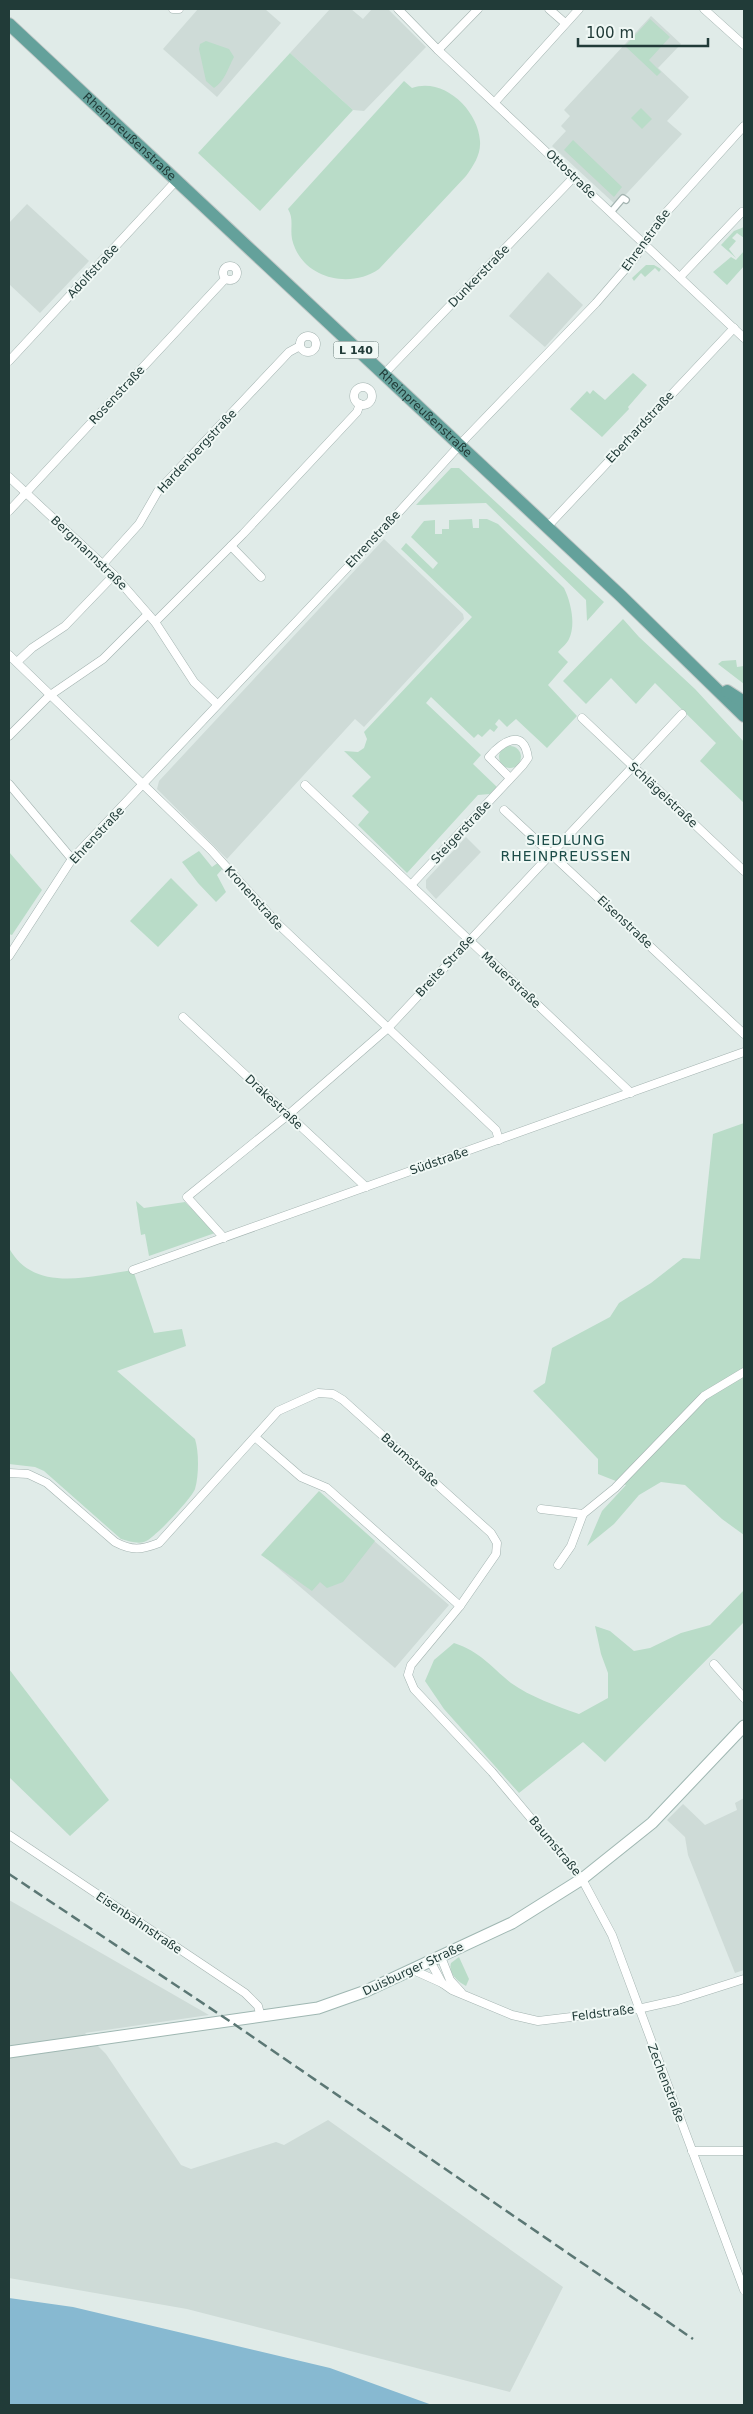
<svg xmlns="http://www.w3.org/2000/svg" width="753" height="2414" font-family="'DejaVu Sans',sans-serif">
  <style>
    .built { fill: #cedbd7 }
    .green { fill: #b9dcc8 }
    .water { fill: #87b9d1 }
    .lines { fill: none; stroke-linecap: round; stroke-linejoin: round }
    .pedestrian-casing { stroke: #a3b3b0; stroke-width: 8 }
    .minor-casing { stroke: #a3b3b0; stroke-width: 9 }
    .secondary-casing { stroke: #9fb7b2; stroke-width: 13 }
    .primary-casing { stroke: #c1c8c7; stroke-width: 14 }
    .pedestrian { stroke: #fff; stroke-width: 5.5 }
    .minor { stroke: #fff; stroke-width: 8 }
    .secondary { stroke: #fff; stroke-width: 11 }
    .primary { stroke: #64a19b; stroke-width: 12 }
    .rail { stroke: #5b7774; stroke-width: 2.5; stroke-dasharray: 10 5; stroke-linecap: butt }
    .labels { text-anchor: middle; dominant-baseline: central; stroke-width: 4; stroke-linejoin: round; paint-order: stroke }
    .shield { fill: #f0f8f5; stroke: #5f7471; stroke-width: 1 }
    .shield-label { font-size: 11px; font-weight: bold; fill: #213b38 }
    .street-label { font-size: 12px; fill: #213b38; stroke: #f0f8f5 }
    .neighbourhood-label { font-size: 14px; letter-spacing: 1px; fill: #1d4d49; stroke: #f0f8f5 }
  </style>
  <rect width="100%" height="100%" fill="#e0ebe8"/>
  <g class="built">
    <path d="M198,9h67l16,14 -64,74 -54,-48z"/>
    <path d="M330,9h21l12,10 9,-10h16l38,38 -62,64 -11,-1 -63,-57z"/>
    <path d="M651,16l30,28 -23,24 31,29 -22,24 15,13 -66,71 -64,-59 14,-15 -5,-5 9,-10 -6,-6z"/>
    <path d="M27,204l62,57 -49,52 -31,-29v-61z"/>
    <path d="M548,272l35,33 -38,42 -36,-31z"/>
    <path d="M384,539l79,75 1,5 -100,108 -9,-8 -128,140 -70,-70 2,-8z"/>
    <path d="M466,837l15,15 -45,47 -10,-11v-8z"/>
    <path d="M318,1493l131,112 -54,63 -131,-112z"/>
    <path d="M744,1798v172l-9,3 -47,-118 -3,-18 -18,-17 16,-16 22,21 32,-15 -2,-7z"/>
    <path d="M9,1900l200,115 -124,18 21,21 75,111 10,4 85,-27 8,3 44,-25 235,167 -53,105 -323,-83 -178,-31z"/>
  </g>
  <g class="green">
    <path d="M650,19l20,18 -21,23 12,12 -4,4 -32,-30z"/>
    <path d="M206,41l23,8 5,8c-6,11 -9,24 -20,31l-8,-7 -7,-32 1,-5z"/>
    <path d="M290,53l63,57 -93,101 -62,-58z"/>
    <path d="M404,81l8,7c32,-11 66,22 68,53 1,13 -6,24 -14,35l-87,93c-30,21 -78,9 -87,-30 -2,-11 2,-20 -4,-30z"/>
    <path d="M641,108l11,11 -10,10 -11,-11z"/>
    <path d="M573,140l49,47 -8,10 -50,-47z"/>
    <path d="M744,227v11l-7,-5 -5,5 4,3 -7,8 7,9 -15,-13 13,-14z"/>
    <path d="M744,251v15l-17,19 -14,-13 18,-15 5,3z"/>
    <path d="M646,265h8l7,4 -2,3 -4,-4 -10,9 -4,-4 -7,8 -2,-3z"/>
    <path d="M633,373l14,12 -19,22 1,2 -27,28 -32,-28 17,-18 3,3 3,-4 12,10z"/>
    <path d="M451,468h8l145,134 -17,19 -1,-21 -100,-97 -70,2z"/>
    <path d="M472,519l1,9h6v-9h8l11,5 66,64c7,14 12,37 5,51 -2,5 -8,9 -11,13l10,10 -20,23 29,31 -30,32 -31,-29 -9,8 -8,-8 -4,5 3,3 -4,5 -4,-3 -8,8 -4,-3 -4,4 -43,-41 -5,6 55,52 -8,9 24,23 -7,7 -12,1 -71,78 -49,-48 11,-13 -17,-16 19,-19 -27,-26 14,1 6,-4 3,-9 -3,-7 108,-115 -71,-68 5,-6 27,26 5,-6 -27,-26 13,-16 11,-1v14h7v-5h7v-9z"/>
    <path d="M623,619l16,18 56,52 49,53v61l-44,-42 16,-18 -61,-60 -19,21 -25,-26 -25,26 -23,-23z"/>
    <path d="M736,660l1,7 7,-1v18l-26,-20 4,-3z"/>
    <circle cx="510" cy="757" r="11"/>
    <path d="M199,851l13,16 7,-5 5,5 -7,8 9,17 -10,10 -18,-19 -16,-21z"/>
    <path d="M9,852l33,38 -30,45 -3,-1z"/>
    <path d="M171,878l27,27 -40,42 -28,-26z"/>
    <path d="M744,1123v412l-22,-16 -37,-34 -24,-3 -22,13 -25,29 -27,22 15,-35 24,-26 -28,-11v-15l-65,-68 12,-8 7,-35 58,-31 9,-14 32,-20 32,-25 17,1 13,-125z"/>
    <path d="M136,1201l8,7 41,-6 30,31 -66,23 -4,-22 -4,1z"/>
    <path d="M9,1248c25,46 82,28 124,22l21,63 28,-4 4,17 -69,25 78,68c4,13 4,36 0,50 -3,9 -42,51 -51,53 -8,2 -15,-1 -23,-3l-77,-68 -9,-4 -26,-3z"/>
    <path d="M319,1491l56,50 -32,41 -16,6 -7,-6 -8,9 -51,-36z"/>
    <path d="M744,1590v32l-139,140 -22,-20 -64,51 -75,-84 -19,-28 9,-21 20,-17c27,9 36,23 57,40 20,14 45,23 68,31l29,-16v-25l-7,-19 -6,-28 15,5 24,20 16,-3 31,-15 29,-8z"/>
    <path d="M9,1669l100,131 -39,36 -61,-59z"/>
    <path d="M459,1957l10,22 -3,7c-9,-5 -18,-13 -15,-23z"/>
  </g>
  <path class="water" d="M9,2298l64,9 257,61 102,37h-423z"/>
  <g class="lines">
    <defs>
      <path id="pedestrian" d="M611,212l12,-14 3,2"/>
      <g id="minor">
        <path d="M173,9h6"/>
        <path d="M398,9l40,41 306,288"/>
        <path d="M549,9l16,14"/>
        <path d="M704,9l40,36"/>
        <path d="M438,50l40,-41"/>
        <path d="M495,102l84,-93"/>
        <circle cx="230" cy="273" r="7"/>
        <path d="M680,277l62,-65"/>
        <circle cx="308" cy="344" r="8"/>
        <path d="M9,361l167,-180"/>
        <path d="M383,375l191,-198"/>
        <circle cx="363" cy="396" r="9"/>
        <path d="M9,477l105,98 41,47 39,60 23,22"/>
        <path d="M9,511l216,-232"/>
        <path d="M547,527l187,-199"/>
        <path d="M231,546l30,31"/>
        <path d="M103,564l36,-40 19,-33 131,-139 11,-6"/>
        <path d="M155,622l88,-88 114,-122 3,-8"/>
        <path d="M9,655l202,195 67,74 218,206 3,10"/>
        <path d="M17,662l15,-14 33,-22 49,-51"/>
        <path d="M582,718l162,153"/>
        <path d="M9,736l40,-40 54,-37 45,-45"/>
        <path d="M9,784l63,75"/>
        <path d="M305,785l326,308"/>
        <path d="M504,810l240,224"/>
        <path d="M411,885l112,-120 5,-7c-4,-31 -26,-16 -39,-1l21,21"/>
        <path d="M9,956l63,-97 308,-326 86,-95 130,-135 38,-44 28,-42 82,-91"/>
        <path d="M183,1017l183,170"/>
        <path d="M224,1238l-37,-41 101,-82 100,-87 294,-314"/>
        <path d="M133,1270l611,-218"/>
        <path d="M255,1437l46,40 26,11 133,118"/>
        <path d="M9,1473l19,1 19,9 68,59c17,9 26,8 44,1l119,-132 40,-18 15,1 10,6 148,133 6,10 -1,11 -36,52 -49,59 -3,10 6,14 78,83 90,107 30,56 132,355"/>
        <path d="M541,1509l42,5 32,-26 89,-92 40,-24"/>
        <path d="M558,1565l13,-19 12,-32"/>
        <path d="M714,1664l30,34"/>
        <path d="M9,1835l236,158 13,13 3,11"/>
        <path d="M441,1957l9,23 11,12"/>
        <path d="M430,1961l12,22 10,7 60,25 26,6 100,-12 40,-9 66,-21"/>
        <path d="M413,1970l29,13"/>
        <path d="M692,2151h52"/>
      </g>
      <path id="secondary" d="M9,2052l309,-44 48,-17 146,-68 70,-44 70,-56 92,-97"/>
      <g id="primary">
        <path id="s1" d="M9,24l612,572 123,120"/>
        <path d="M727,691l17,11"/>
      </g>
    </defs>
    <use href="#pedestrian" class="pedestrian-casing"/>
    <use href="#minor" class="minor-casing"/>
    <use href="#secondary" class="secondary-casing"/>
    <use href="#primary" class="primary-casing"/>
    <use href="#pedestrian" class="pedestrian"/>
    <use href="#minor" class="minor"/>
    <use href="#secondary" class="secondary"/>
    <use href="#primary" class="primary"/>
    <path class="rail" d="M9,1874l222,148 462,317"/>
  </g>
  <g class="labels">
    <rect class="shield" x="333.5" y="341.5" width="45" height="17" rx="4"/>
    <g class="shield-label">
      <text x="356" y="350">L 140</text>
    </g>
    <g class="street-label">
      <text stroke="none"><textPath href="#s1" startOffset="165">Rheinpreußenstraße</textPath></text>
      <text transform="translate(571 174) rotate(44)">Ottostraße</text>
      <text transform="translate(646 240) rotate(-54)">Ehrenstraße</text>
      <text transform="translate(93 271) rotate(-47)">Adolfstraße</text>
      <text transform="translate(479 276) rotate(-46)">Dunkerstraße</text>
      <text transform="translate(117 395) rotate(-47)">Rosenstraße</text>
      <text stroke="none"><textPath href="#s1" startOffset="570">Rheinpreußenstraße</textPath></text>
      <text transform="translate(640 427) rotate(-47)">Eberhardstraße</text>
      <text transform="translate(197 451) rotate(-47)">Hardenbergstraße</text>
      <text transform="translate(373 539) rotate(-47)">Ehrenstraße</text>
      <text transform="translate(89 553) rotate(44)">Bergmannstraße</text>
      <text transform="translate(663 795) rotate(43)">Schlägelstraße</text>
      <text transform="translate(461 832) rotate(-47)">Steigerstraße</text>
      <text transform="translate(97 835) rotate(-47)">Ehrenstraße</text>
      <text transform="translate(254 898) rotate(48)">Kronenstraße</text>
      <text transform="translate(625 922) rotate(43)">Eisenstraße</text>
      <text transform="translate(445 966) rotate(-47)">Breite Straße</text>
      <text transform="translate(511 980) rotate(43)">Mauerstraße</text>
      <text transform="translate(274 1102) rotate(43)">Drakestraße</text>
      <text transform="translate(439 1161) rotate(-19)">Südstraße</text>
      <text transform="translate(410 1460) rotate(42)">Baumstraße</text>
      <text transform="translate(555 1846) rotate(50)">Baumstraße</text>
      <text transform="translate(139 1923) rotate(34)">Eisenbahnstraße</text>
      <text transform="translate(413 1969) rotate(-25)">Duisburger Straße</text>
      <text transform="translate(603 2013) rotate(-7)">Feldstraße</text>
      <text transform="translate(666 2083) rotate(69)">Zechenstraße</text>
    </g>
    <g class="neighbourhood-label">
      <text x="566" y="840">SIEDLUNG<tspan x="566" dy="16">RHEINPREUSSEN</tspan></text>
    </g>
  </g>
  <rect width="753" height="2414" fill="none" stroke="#213b38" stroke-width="20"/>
  <path d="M578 38v8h130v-8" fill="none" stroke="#213b38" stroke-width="2.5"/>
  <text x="586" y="38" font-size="15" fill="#213b38" stroke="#f0f8f5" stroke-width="4" paint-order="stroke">100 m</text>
</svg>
